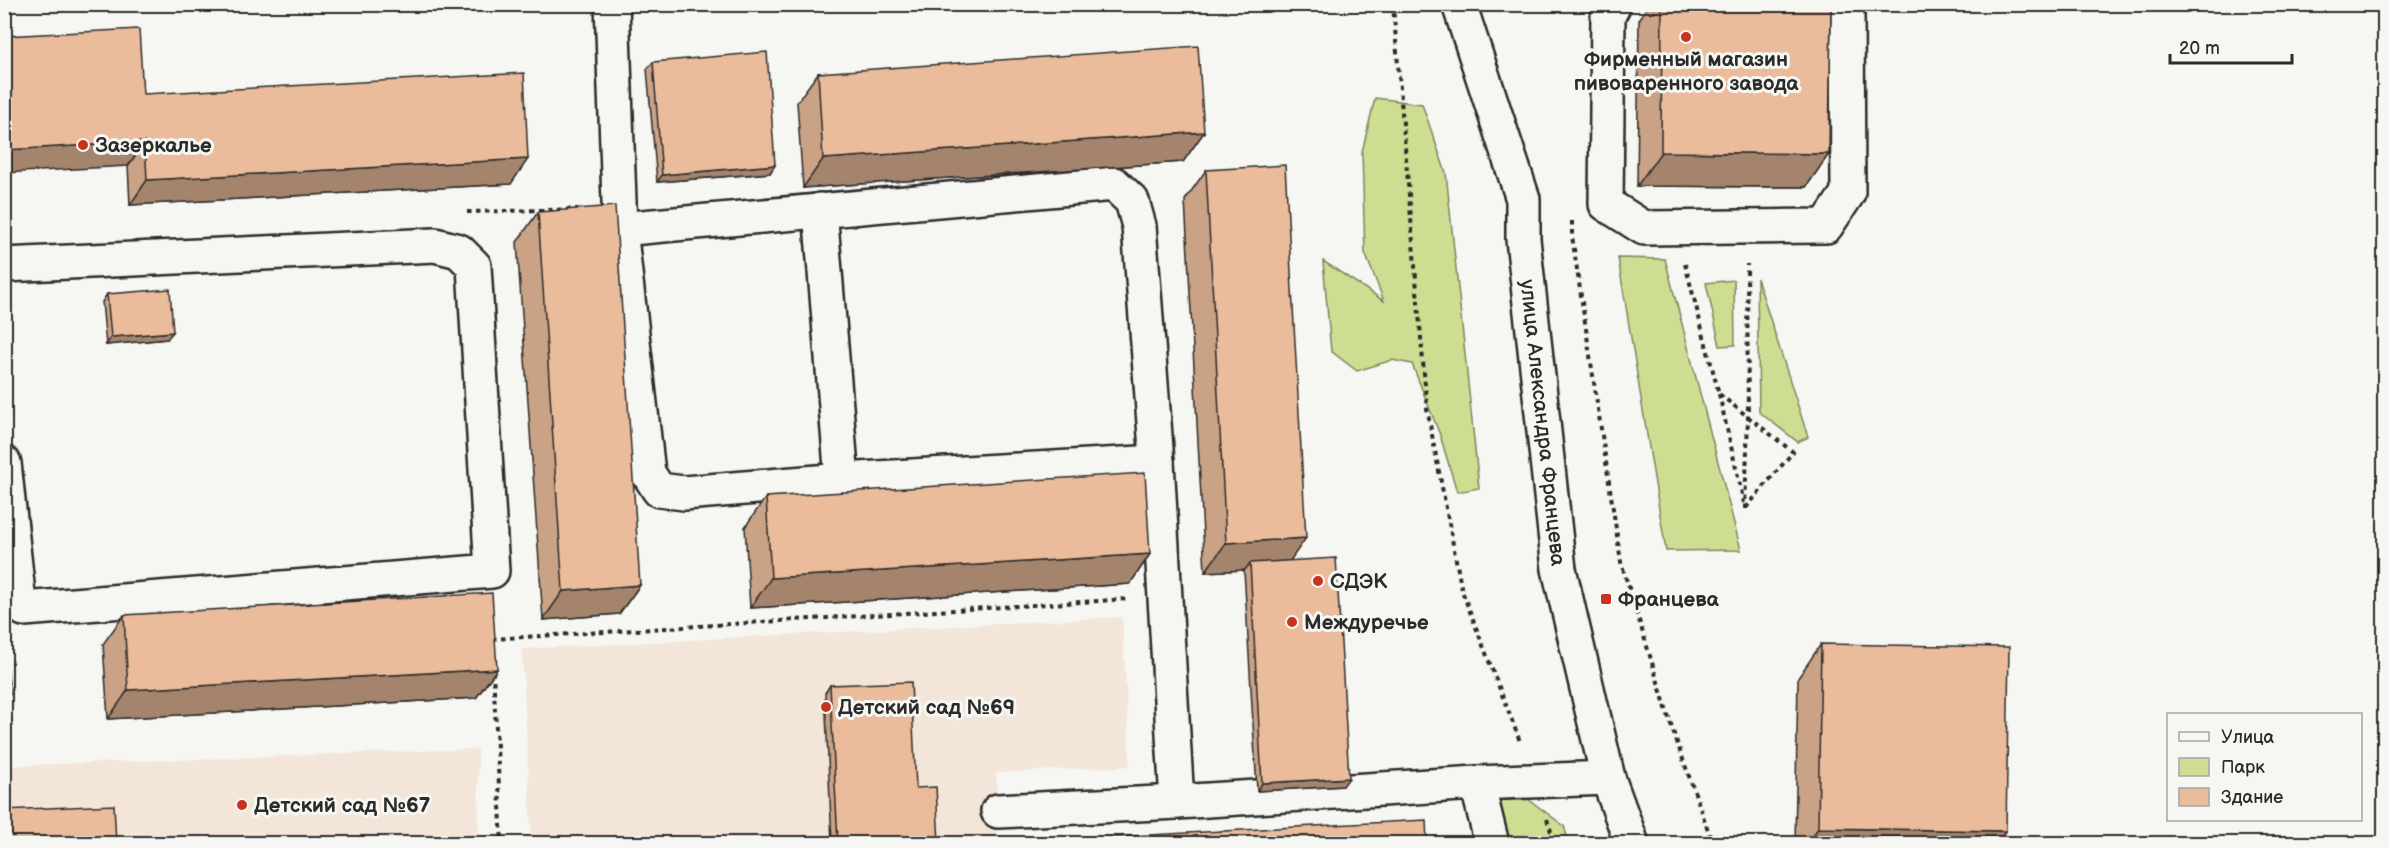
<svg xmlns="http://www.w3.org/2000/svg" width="2389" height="848" font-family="'Balsamiq Sans',sans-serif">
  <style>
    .built { fill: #f3e5d8 }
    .green { fill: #cdde92; stroke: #7c845e; stroke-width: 1.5 }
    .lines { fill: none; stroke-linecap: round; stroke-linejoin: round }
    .minor-casing { stroke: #2b2b2b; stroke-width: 38 }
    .path { stroke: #2b2b2b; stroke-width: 4; stroke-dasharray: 4.5 4.5; stroke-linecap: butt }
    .minor { stroke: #f6f6f2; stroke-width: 33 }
    .wall { fill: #caa285; stroke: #2b2b2b; stroke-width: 1.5 }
    .shaded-wall { fill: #a4846c; stroke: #2b2b2b; stroke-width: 1.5 }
    .building { fill: #ebbc9b; stroke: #2b2b2b; stroke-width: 1.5 }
    .poi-dot { fill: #c8321e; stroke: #f6f6f2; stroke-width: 2 }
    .labels { text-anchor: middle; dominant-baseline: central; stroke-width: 6; stroke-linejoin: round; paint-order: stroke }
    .poi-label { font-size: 21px; font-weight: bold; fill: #2b2b2b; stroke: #f6f6f2; text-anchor: start }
    .street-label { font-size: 21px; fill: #2b2b2b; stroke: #f6f6f2 }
  </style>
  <rect width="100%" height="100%" fill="#f6f6f2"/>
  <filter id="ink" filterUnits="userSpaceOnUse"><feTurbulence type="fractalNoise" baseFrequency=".0167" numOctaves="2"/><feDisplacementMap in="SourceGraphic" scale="12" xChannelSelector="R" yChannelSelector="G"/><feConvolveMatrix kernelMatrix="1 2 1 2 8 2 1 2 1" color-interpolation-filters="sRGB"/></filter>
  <g filter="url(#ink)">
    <g class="built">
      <path d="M1122,617l8,149 -134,7 3,70h-467l-10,-194z"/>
      <path d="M478,749l1,94h-474l-1,-77z"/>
    </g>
    <g class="green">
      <path d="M1375,98l47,6 24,69 33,315 -22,4 -17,-57 -28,-71 -20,-4 -35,11 -26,-20 -8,-90 61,40 -19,-48 -3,-101z"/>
      <path d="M1618,258l47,1 76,291 -75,1z"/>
      <path d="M1757,278l51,159 -10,5 -39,-30z"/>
      <path d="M1734,280l1,65 -15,1 -14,-63z"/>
      <path d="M1524,796l40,30 5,17h-64l-7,-43z"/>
    </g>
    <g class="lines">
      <defs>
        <g id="minor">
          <path d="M612,4l8,225 28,244 11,17 25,3 158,-13 315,-18"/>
          <path id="s1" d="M1459,4l64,195v40l36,330 49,209 24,66"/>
          <path d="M1614,4l-6,12 -2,188 38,24 182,-2 22,-33 -1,-181 -5,-8"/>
          <path d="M820,210l22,270"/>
          <path d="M620,229l494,-45 18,17 7,25 18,236 20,340 300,-19 131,-5"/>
          <path d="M4,265l431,-20 24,6 15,15 18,305 -468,38 -5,-6 -15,-140"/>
          <path d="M1477,783l15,61"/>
          <path d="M998,811l179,-9"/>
        </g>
      </defs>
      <use href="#minor" class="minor-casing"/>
      <g class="path">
        <path d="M1302,4l91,1 34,404 35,182 59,153"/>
        <path d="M467,212l115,-3"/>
        <path d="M1572,221v15l49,326 53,172 39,110"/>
        <path d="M1685,264l34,130 74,58 -48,57"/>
        <path d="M1719,394l25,109"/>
        <path d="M1745,509l3,-91 -1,-154"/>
        <path d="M492,639l637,-40"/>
        <path d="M493,671l9,173"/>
        <path d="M1547,819l8,25"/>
      </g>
      <use href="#minor" class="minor"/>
    </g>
    <g class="wall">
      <path d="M1649,4h182l-2,150 -23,33 -169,-1 2,-166z"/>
      <path d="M653,62l122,103 -5,8 -113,9 -10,-113z"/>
      <path d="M818,73l386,59 -21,30 -380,26 -6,-86z"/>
      <path d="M143,94l368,90 -381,21 -2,-39z"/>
      <path d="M1206,170l85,390 52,226 -86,5 -13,-221 -39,2 -20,-372z"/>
      <path d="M538,212l102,373 -21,29 -76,6 -26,-378z"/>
      <path d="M107,294l60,45 -61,6 -4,-43z"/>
      <path d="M766,497l384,57 -20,30 -380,24 -5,-81z"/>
      <path d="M124,615l373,54 -21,29 -368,21 -5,-75z"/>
      <path d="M1821,644l176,199h-202l3,-165z"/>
      <path d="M830,685l86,103 23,55h-107l-7,-150z"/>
    </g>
    <g class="shaded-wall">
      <path d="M1204,132l-21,30 -380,26 20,-29z"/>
      <path d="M145,142l-17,24 -124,7v-23z"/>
      <path d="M1661,152l168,2 -23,33 -169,-1z"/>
      <path d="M528,159l-17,25 -381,21 17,-25z"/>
      <path d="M775,165l-5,8 -113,9 5,-7z"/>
      <path d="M173,332l-6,7 -61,6 5,-8z"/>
      <path d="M1306,538l-21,30 -35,-5 -5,7 -40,2 21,-29z"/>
      <path d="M1150,554l-20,30 -380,24 21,-30z"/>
      <path d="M640,585l-21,29 -76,6 20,-29z"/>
      <path d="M497,669l-21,29 -368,21 20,-29z"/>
      <path d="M4,694h6l-6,7z"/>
      <path d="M1349,778l-6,8 -86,5 5,-8z"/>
      <path d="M1818,828l188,3 -9,12h-189z"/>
    </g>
    <g class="building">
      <path d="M1662,4h169l-2,150 -168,-2z"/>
      <path d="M139,29l4,65 381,-21 4,86 -381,21 -2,-38 -141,8v-114z"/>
      <path d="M1198,46l6,86 -381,27 -5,-86z"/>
      <path d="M767,52l8,113 -113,10 -9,-113z"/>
      <path d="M1285,165l21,373 -80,5 -20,-373z"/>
      <path d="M615,206l25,379 -77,6 -25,-379z"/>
      <path d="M170,289l3,43 -62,5 -4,-43z"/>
      <path d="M1145,473l5,81 -379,24 -5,-81z"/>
      <path d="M1336,558l13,220 -87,5 -12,-220z"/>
      <path d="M492,593l5,76 -369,21 -4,-75z"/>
      <path d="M4,635l6,59h-6z"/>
      <path d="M1821,644l188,3 -3,184 -188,-3z"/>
      <path d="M911,682l5,106 20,-1 3,56h-101l-8,-158z"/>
      <path d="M114,805l2,38h-112v-33z"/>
      <path d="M1426,820l1,23h-369v-3z"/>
    </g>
  </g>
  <g class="poi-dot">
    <circle cx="1686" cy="37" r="6"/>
    <circle cx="83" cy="145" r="6"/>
    <circle cx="1318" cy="581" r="6"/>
    <rect x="1600" y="593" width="12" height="12" rx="3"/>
    <circle cx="1292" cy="622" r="6"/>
    <circle cx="826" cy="707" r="6"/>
    <circle cx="242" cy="805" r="6"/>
  </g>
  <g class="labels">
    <g class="poi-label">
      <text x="1686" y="59" text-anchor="middle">Фирменный магазин<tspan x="1686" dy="24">пивоваренного завода</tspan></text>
      <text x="95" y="145">Зазеркалье</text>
      <text x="1330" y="581">СДЭК</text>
      <text x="1618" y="599">Францева</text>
      <text x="1304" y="622">Междуречье</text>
      <text x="838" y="707">Детский сад №69</text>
      <text x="254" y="805">Детский сад №67</text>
    </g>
    <g class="street-label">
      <text stroke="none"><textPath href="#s1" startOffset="430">улица Александра Францева</textPath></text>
    </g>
  </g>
  <rect width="2389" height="848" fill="none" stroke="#f6f6f2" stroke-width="24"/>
  <rect x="12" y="12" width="2365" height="824" fill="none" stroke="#2b2b2b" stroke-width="2" filter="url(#ink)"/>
  <rect x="2167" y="713" width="195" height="108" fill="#f6f6f2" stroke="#a5a5a2" stroke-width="1.5"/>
  <rect x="2179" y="732" width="30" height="9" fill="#f6f6f2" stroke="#a5a5a2" stroke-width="1.5"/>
  <text x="2221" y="743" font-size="18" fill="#2b2b2b">Улица</text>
  <rect x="2179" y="758" width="30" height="18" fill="#cdde92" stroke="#a5a5a2" stroke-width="1.5"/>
  <text x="2221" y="773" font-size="18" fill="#2b2b2b">Парк</text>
  <rect x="2179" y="788" width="30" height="18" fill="#ebbc9b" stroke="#a5a5a2" stroke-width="1.5"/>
  <text x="2221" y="803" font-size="18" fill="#2b2b2b">Здание</text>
  <path d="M2170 54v9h122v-9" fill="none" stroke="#2b2b2b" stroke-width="3"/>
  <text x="2179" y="54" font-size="18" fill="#2b2b2b" stroke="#f6f6f2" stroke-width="4.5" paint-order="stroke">20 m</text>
</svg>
